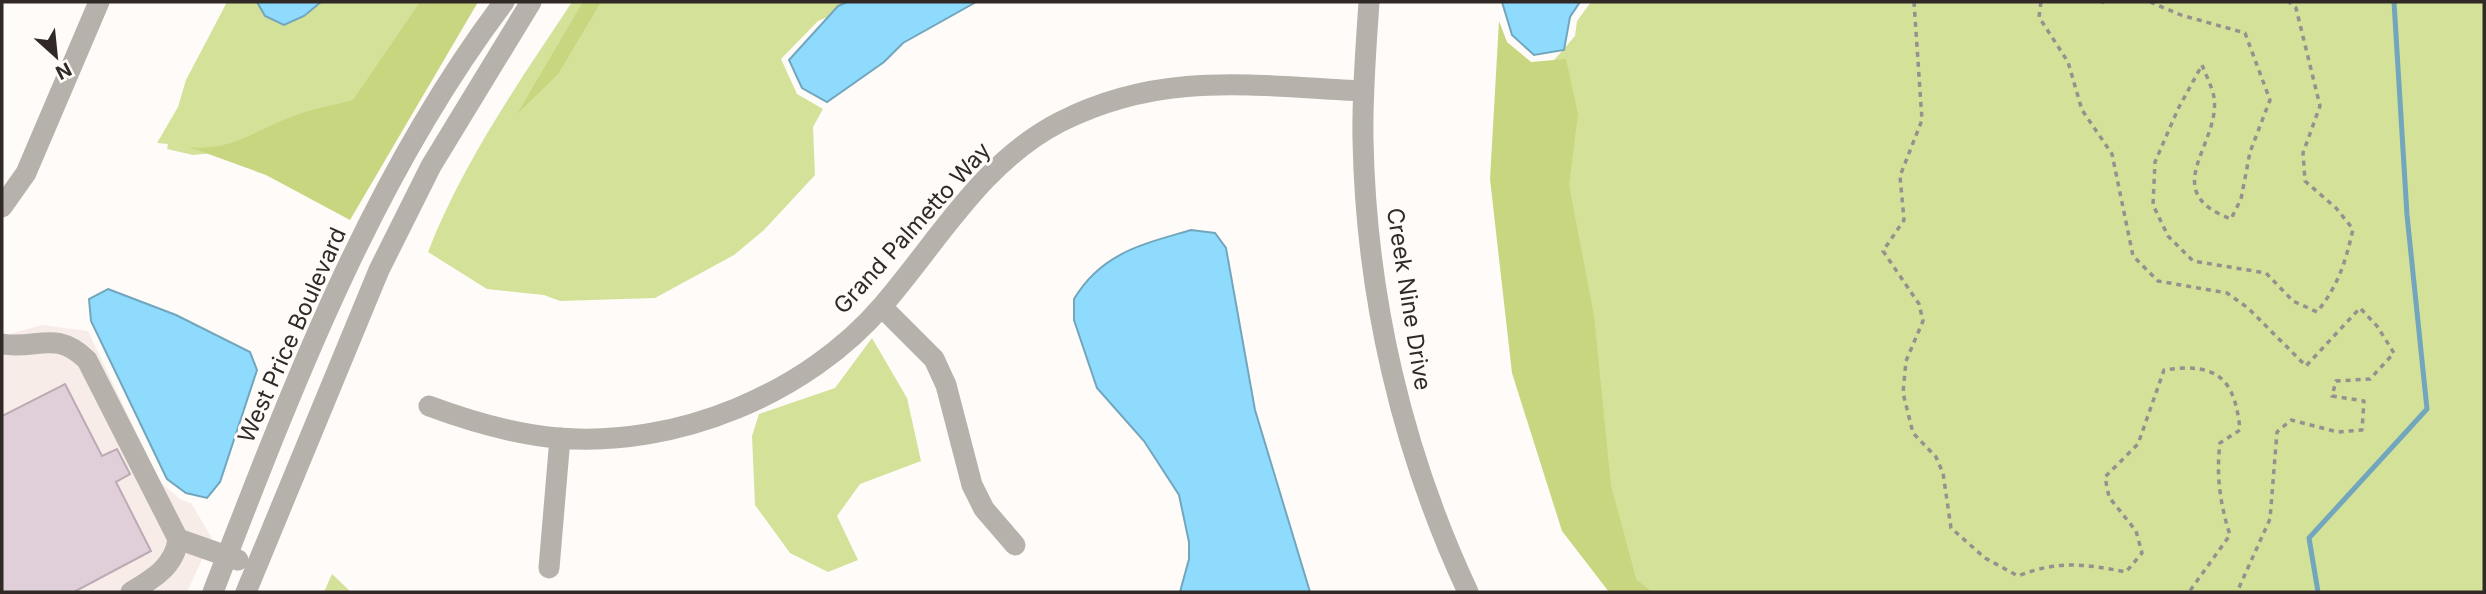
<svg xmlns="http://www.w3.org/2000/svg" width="2486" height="594" font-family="Inter,sans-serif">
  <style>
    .built { fill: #f8ece8 }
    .green { fill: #d4e199 }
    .forest { fill: #c7d67f }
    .water { fill: #8edbfe; stroke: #72a6bd; stroke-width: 2 }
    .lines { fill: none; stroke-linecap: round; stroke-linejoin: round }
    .stream { stroke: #72a6bd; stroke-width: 5 }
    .building { fill: #e0ced9; stroke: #bcaab5; stroke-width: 2 }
    .path { stroke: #96908e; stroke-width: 3.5; stroke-dasharray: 5 5; stroke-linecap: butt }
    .minor { stroke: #b6b1aa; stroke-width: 21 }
    .labels { text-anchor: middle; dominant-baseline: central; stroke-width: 6; stroke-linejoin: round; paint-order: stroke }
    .street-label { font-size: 23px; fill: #302926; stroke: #fffbf9 }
  </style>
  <rect width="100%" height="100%" fill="#fffbf9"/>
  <path class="built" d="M42,325l46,6 72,151 21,18 10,3 21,35 -25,54h-185v-260l4,3z"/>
  <g class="green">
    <path d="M227,2h212l-62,91 -120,56 -64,6 -26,-6 1,-5 -11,-1 21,-36 8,-27z"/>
    <path d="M572,2h290l-44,19 -37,38 16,35 26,15 -10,18 2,48 -51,55 -30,25 -79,43 -95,3 -16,-6 -57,-6 -59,-37c35,-90 91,-170 144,-250z"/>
    <path d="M1591,2h893v590h-838l-9,-12 -12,-43 -37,-97 -40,-373 27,-31 2,-15z"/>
    <path d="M872,338l35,60 14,63 -61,23 -23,32 21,44 -30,12 -38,-19 -35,-48 -3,-69 7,-22 76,-26z"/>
    <path d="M332,574l19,18h-27z"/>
  </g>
  <g class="forest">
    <path d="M420,2h58l-128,218 -84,-45 -77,-28c46,5 70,-20 110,-33 17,-6 36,-9 54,-14z"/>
    <path d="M583,2h18l-43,72 -41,40z"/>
    <path d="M1499,21l8,21 24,20 35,-3 12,55 -9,71 25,131 17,170 26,94 15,12h-43l-47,-61 -50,-158 -22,-194z"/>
  </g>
  <g class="water">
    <path d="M257,2h64l-17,14 -20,9 -19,-9z"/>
    <path d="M847,2h129l-73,41 -19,19 -57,40 -25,-14 -13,-28 49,-54z"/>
    <path d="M1502,2h78l-10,15 -6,33 -30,5 -22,-20z"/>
    <path d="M1191,230l24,3 11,15 29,162 55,182h-130l9,-33v-17l-10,-47 -35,-54 -47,-53 -23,-68v-21c28,-47 70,-55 117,-69z"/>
    <path d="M108,289l68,26 74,37 7,18 -37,112 -13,16 -21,-5 -19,-14 -76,-158 -2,-22z"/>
  </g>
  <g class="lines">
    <path class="stream" d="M2318,592l-9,-54 118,-129 -20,-194 -13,-213"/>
  </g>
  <path class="building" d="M65,384l37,72 15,-7 13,25 -14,8 35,69 -77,41h-72v-176z"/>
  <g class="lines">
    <g class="path">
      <path d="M1914,2l8,118 -22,56 4,44 -21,31 36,53 4,17 -17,40 -3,32 10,40 23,24 7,16 8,55 34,30 33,18c40,-16 67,-12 108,-4l16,-19 -6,-22 -27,-34 -4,-20 33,-33 26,-74c53,-8 71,8 76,60l-20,13c-4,32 0,61 10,92l-41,57"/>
      <path d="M2041,2l-2,15 29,45 14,48 30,44 21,102 25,25 69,12 21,15 58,58 54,-58 17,18 17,27 -24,26 -34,2 -4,15 32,5 -2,29 -24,2 -47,-12 -14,12 -7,87 -33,73"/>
      <path d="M2101,2h3"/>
      <path d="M2150,2l31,13 64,18 25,67 -20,52 -9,47 -10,20c-75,-28 -10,-74 -17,-122 -2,-10 -8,-22 -12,-32l-24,44 -23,53 -2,43 15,31 25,25 73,12 27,28 24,11c21,-26 29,-51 36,-83l-17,-21 -31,-27 -2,-28 17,-47 -24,-98 -7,-6"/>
    </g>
    <g class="minor">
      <path d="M1369,2c-3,46 -7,92 -6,138 3,156 39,311 105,452"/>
      <path d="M2,207l24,-34 73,-171"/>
      <path d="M882,307l52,52 12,26 26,100 12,24 31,36"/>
      <path d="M2,344c36,6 53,-15 85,16l91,179 60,21"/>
      <path d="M429,406c43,16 84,28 129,32 118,10 249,-44 325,-133 56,-65 99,-143 177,-183 102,-52 194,-36 303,-31"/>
      <path d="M549,568l11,-130"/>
      <path d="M131,592c22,-13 44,-26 47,-53"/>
      <path d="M213,592c79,-204 158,-414 291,-590"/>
      <path d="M246,592l133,-322 52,-104 100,-164"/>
    </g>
  </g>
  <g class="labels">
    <g class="street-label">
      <text transform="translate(912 228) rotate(-48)">Grand Palmetto Way</text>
      <text transform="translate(1409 299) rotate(81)">Creek Nine Drive</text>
      <text transform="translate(292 335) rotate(-66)">West Price Boulevard</text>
    </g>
  </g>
  <rect width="2486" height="594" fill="none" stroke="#302926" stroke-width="7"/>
  <g transform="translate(56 56) rotate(153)" stroke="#fffbf9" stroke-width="5" paint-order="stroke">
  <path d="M0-5L12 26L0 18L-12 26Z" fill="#302926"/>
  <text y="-10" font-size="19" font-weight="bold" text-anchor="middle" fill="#302926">N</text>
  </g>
</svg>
